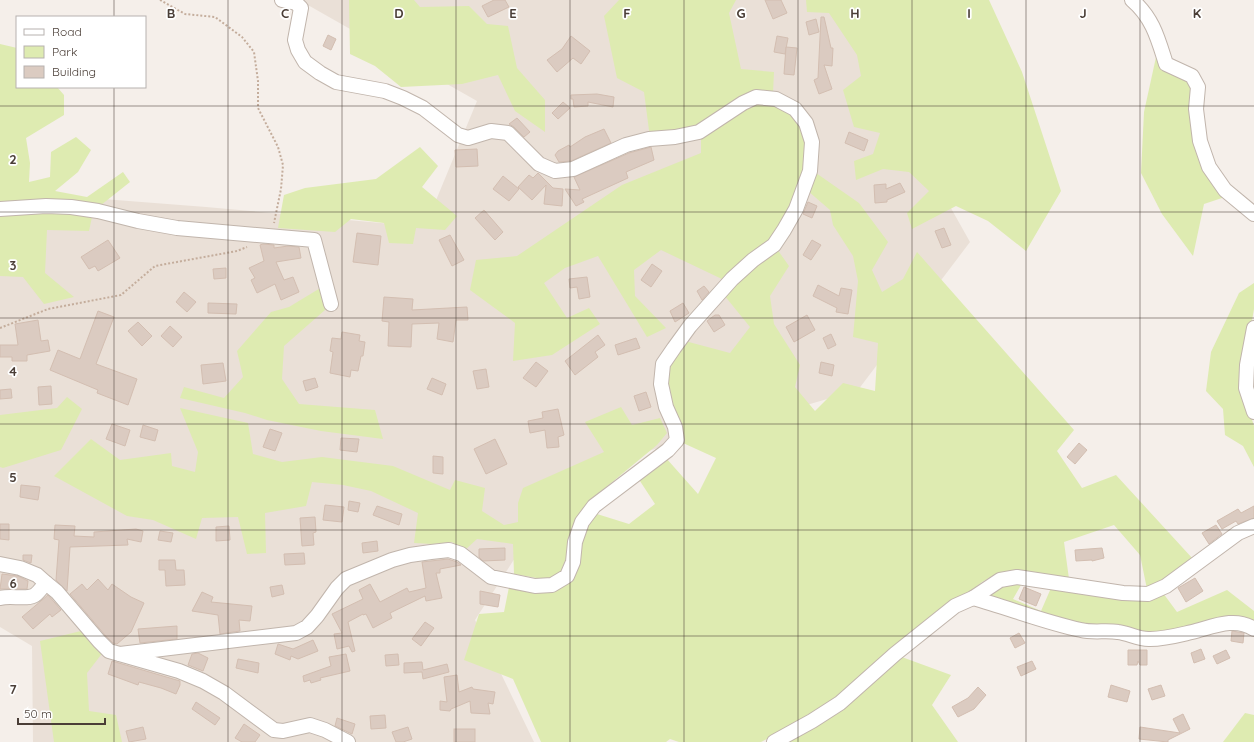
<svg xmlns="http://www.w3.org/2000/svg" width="1254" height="742" font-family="Quicksand,sans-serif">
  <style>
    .residential { fill: #eae0d7 }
    .green { fill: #deebb1 }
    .building { fill: #dbcbc1; stroke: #d3beb1 }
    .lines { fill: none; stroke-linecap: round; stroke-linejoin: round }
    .minor-casing { stroke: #c1b5ac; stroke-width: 16 }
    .path { stroke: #c4ad9c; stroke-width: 2; stroke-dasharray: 2 2; stroke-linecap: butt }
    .minor { stroke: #fff; stroke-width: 14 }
    .grid { fill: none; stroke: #4a3e37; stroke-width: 1; stroke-opacity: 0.55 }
    .grid-label { font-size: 13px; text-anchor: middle; font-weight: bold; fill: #4a3e37; stroke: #fff; stroke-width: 3.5; stroke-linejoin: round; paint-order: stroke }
  </style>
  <rect width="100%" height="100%" fill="#f5efea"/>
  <path class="residential" d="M299,0h535l136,242 -112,148 -289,84 -94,146 59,122h-501l-1,-96 -32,-19v-436l206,16 219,20 52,-126z"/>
  <g class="green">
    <path d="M349,0h65l6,7 49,-1 18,18 21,2 9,42 28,32v32l-30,-21 -17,-36 -36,9 -61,3 -26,-21 -25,-12z"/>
    <path d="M619,0h117l-7,13 12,56 33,3 -1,21 -70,32 -53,13 -6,-46 -27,-14 -13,-62z"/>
    <path d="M806,0h183l33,72 39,119 -35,60 -38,-30 -32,-15 -44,23 -5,-16 22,-22 -20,-19 -26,-3 -27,11 -2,-19 19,-7 7,-21 -26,-6 -11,-37 18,-14 -4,-21 -28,-42 -22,-1z"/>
    <path d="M0,44l17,4v39h40l7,8v20l-38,23 4,25 -1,19 21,-5 1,-25 25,-15 15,13 -13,22 -23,19 32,6 36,-25 7,10 -29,23 -101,1z"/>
    <path d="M1158,48l32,31 5,31 30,87 -21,7 -11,52 -31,-42 -21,-41 3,-61z"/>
    <path d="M760,99l33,13 12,19 5,20 -20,63 -20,31 -46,35 -63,-30 -27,20 1,26 31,32 -19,9 -49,-81 -33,12 -21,15 23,35 22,-10 11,16 -48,31 -39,6 2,-38 -45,-33 6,-30 41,-4 105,-71 79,-32v-15z"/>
    <path d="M420,147l18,19 -16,21 35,29 -12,14 -29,-2 -3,16 -24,-1 -5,-20 -33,-4 -16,13 -57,-4 6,-33 21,-7 71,-9z"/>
    <path d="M816,173l43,30 29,39 -16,28 10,22 21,-13 14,-27 157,178 -17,21 25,37 34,-13 77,84 -12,12 -34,18 -7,-34 -26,-30 -50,17 5,37 -51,-8 -18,1 -18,10 -143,116 -32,20 -46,24h-82l-9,-3 -4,3h-125l-28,-63 -49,-19 15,-46 25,-2 5,-25 43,3 30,-48 6,-18 9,-10 32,10 26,-20 -17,-26 28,-20 32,36 18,-36 -33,-15 -16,-56v-19l18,-27 45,12 20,-26 -26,-32 20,-19 33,-27 12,17 -19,30 4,28 26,41 -5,22 20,24 28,-28 32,8 3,-48 -25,-6 5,-56 -5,-25 -20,-31 -3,-15 -22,-19z"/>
    <path d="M52,209l40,8 -3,14 -42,-1 -2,43 29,24 -30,7 -21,-27 -23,-1v-62z"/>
    <path d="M1254,283v26l-10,57 -1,26 11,34v41l-11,-21 -18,-11 -2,-26 -17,-18 5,-39 28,-59z"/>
    <path d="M322,287l3,23 -41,36 -2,33 17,25 76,6 8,29 -62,-8 -54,-11 -22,-7 -65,-15 4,-11 40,11 19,-21 -6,-26 34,-39 18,-5z"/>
    <path d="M67,397l15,12 -21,41 -58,18 -3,-1v-52l57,-7z"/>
    <path d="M621,407l11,18 28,-7 7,15 -10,12 -58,48 -32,63 -6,15 -13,9 -34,-6 -1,-30 -36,-5 -12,11 -13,-8 -19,2 -19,-1 4,-30 -47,-22 -28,-6 -31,-3 -6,24 -41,7 1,40 -19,1 -9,-37 -36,1 -6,21 -43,-19 -26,-4 -73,-40 37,-37 29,21 51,-7 1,13 23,6 3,-20 -18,-44 68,15 5,31 29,8 40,-5 71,9 57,24 5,-10 30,8 -3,23 22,14 14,-3v-19l5,-15 81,-36 -19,-30z"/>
    <path d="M1004,584l17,1 -8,14 28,12 10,-23 53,9 37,3 22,-7 14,19 50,-22 27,21v13l-105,13 -64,-9 -102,-31z"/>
    <path d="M85,630l19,21 -17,22 2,38 27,4 6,27h-68l-14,-101z"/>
    <path d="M899,656l52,19 -19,30 26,37h-173z"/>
    <path d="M1245,713l9,2v27h-31z"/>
  </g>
  <g class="building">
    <path d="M494,0h11l4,7 -21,10 -6,-11z"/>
    <path d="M765,0h16l6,13 -14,6z"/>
    <path d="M821,17h3l7,31h2l-1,18 -8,-1 8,24 -13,5 -5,-14 4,-2z"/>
    <path d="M816,19l3,13 -10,3 -3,-13z"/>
    <path d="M328,35l8,4 -5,11 -8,-4z"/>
    <path d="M571,36l19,15 -9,13 -8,-6 -16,14 -10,-12 15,-11z"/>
    <path d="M777,36l11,2 -3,16 -11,-2z"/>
    <path d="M786,47l11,1 -3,27 -10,-1z"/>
    <path d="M597,94l17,3 -1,10 -25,-5v4l-14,1 -1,-8h-2v-4z"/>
    <path d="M563,102l7,6 -12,11 -6,-6z"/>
    <path d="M517,118l13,14 -6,5 -10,-10 -5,-3z"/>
    <path d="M604,129l7,14 -40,18 -12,1 -4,-7 3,-4 11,-6 1,2 15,-10z"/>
    <path d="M849,132l19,8 -4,11 -19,-8z"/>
    <path d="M651,147l3,13 -28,12 2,6 -46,21 2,3 -8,4 -11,-17 15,1 -6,-13 55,-24z"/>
    <path d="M477,149l1,17 -22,1 -1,-17z"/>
    <path d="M538,173l15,15 10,1 -1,17 -18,-2 2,-19 -14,15 -14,-13 11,-12 4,3z"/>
    <path d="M503,176l16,13 -10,12 -16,-12z"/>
    <path d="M900,183l5,9 -18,8v2l-12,1 -1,-18 12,-1v5z"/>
    <path d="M808,202l9,4 -5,12 -9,-4z"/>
    <path d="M484,210l19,22 -8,8 -20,-22z"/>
    <path d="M944,228l7,17 -9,3 -7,-17z"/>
    <path d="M357,233l24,3 -3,29 -25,-3z"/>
    <path d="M450,235l14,25 -12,6 -13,-26z"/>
    <path d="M108,240l12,18 -22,13 -3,-5 -6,3 -8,-12z"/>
    <path d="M812,240l9,5 -10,15 -8,-5z"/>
    <path d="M263,244l11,1v3l14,-2 11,1 2,11 -25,4 8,18 9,-3 6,15 -18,8 -6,-16 -18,9 -6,-13 4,-2 -6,-10 15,-7 -4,-16z"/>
    <path d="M652,264l10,7 -11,16 -10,-7z"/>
    <path d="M226,268v10l-12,1 -1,-10z"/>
    <path d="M587,277l3,20 -11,2 -2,-12 -7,1 -1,-9z"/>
    <path d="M818,285l21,11 2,-8 11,2 -4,24 -12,-2 1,-4 -24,-12z"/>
    <path d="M704,286l5,6 -7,8 -5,-9z"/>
    <path d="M184,292l12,10 -9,10 -11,-10z"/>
    <path d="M384,297l29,2 -1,11 55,-3 1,13h-12l-3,22 -16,-3 2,-16 -27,1 -1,23 -23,-1 1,-24 -7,-1z"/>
    <path d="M208,303l29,1 -1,10 -28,-1z"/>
    <path d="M683,303l6,10 -14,9 -5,-11z"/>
    <path d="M98,311l16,6 -18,47 41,15 -9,26 -31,-12 1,-3 -48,-20 8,-20 22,9z"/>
    <path d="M715,315h4l6,10 -11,7 -7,-11z"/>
    <path d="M807,315l8,15 -21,12 -8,-15z"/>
    <path d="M38,320l3,21 7,-1 2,11 -23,4v6h-15v-4h-12v-12h18l-3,-21z"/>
    <path d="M138,322l14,14 -10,10 -14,-15z"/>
    <path d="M170,326l12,11 -9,10 -12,-11z"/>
    <path d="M342,332l18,3 -1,6 6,1 -2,14h-2l-3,15 -7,-1 -1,7 -20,-4 3,-21 -3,-1 2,-13 9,1z"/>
    <path d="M831,334l5,11 -8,4 -5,-11z"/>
    <path d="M598,335l7,10 -10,7 3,5 -23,18 -10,-14z"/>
    <path d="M636,338l4,10 -22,7 -3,-10z"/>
    <path d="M536,362l12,9 -12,16 -13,-9z"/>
    <path d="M821,362l13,3 -2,11 -13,-3z"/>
    <path d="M223,363l3,18 -23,3 -2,-19z"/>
    <path d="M486,369l3,18 -12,2 -4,-18z"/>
    <path d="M315,378l3,9 -12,4 -3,-10z"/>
    <path d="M432,378l14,6 -4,11 -15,-6z"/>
    <path d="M51,386l1,18 -13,1 -1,-18z"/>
    <path d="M11,389l1,9 -12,1v-9z"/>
    <path d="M646,392l5,15 -12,4 -5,-15z"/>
    <path d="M558,409l6,26 -6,2 1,10 -12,1 -2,-18 -15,3 -2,-12 15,-3 -1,-6z"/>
    <path d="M112,424l18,6 -5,16 -19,-7z"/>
    <path d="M143,425l15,5 -3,11 -15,-4z"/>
    <path d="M270,429l12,4 -7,18 -12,-4z"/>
    <path d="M341,438l18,1 -2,13 -17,-2z"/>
    <path d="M495,439l12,25 -21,10 -12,-25z"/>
    <path d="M1079,443l8,7 -12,14 -8,-7z"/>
    <path d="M433,456l10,1v17l-10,-1z"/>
    <path d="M21,485l19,2 -2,13 -18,-3z"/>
    <path d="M349,501l11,2 -2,9 -10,-2z"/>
    <path d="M325,505l19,2 -2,15 -19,-2z"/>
    <path d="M377,506l25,8 -3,11 -26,-10z"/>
    <path d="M1254,506v12l-16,6 -2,-3 -14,8 -5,-8 21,-12 3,4z"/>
    <path d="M315,517l1,15 -3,1 1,12 -12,1 -2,-28z"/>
    <path d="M0,524h9v16l-9,-1z"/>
    <path d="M55,525l20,1 -1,10 20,1v-5l42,-3 7,2 -2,11 -14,-3 1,6 -58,2 -3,44 -11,-11 3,-40 -5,-1z"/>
    <path d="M1216,525l6,9 -13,10 -7,-11z"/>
    <path d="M229,526l1,14 -14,1v-14z"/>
    <path d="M160,531l13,2 -2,9 -13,-2z"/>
    <path d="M377,541l1,10 -15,2 -1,-10z"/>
    <path d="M505,548v12l-22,1 -4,-4v-8z"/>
    <path d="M1102,548l2,10 -12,3v-1l-16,1 -1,-11z"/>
    <path d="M304,553l1,11 -20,1 -1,-11z"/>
    <path d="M23,555h9l-1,8 -8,-3z"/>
    <path d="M448,559l9,3 4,3 -21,4v4h-4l6,25 -16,3 -1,-5 -35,17 2,5 -19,10 -7,-14 -3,1v-1l-15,8 7,29 -3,1 -3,-6 -12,3 -3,-15 8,-1 -10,-19 31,-15 -4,-9 11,-6 10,18 27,-14 2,4 17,-4 -4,-26z"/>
    <path d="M159,560h16l1,10h8l1,15 -19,1 -1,-16h-6z"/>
    <path d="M2,574l16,2 10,5 -1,8h-27z"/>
    <path d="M1195,578l8,13 -17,11 -8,-14z"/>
    <path d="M98,579l10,11 4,-6 19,13 13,6 -13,29 -14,12 -4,-1 -8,-8 -35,-41 12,-10 5,6z"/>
    <path d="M282,585l2,9 -12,3 -2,-10z"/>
    <path d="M1024,587l17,7 -5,12 -17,-7z"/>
    <path d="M480,591l20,4 -2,12 -18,-3z"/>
    <path d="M202,592l11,5 -2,5 41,4 -2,15 -11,-1 1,11 -20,3 -2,-19 -26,-4z"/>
    <path d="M48,595l13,15 -9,7 -2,-3 -17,15 -11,-12z"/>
    <path d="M425,622l9,6 -13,18 -9,-7z"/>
    <path d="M177,626v13l-37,4 -2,-14z"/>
    <path d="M1232,631l12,2 -1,10 -12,-2z"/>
    <path d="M1019,633l6,10 -10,5 -5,-10z"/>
    <path d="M313,640l5,11 -20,8 -7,-3 -1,4 -15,-6 3,-10 15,5z"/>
    <path d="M1201,649l4,10 -11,4 -3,-10z"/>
    <path d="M1128,650h19v15h-7l-2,-4 -1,4h-9z"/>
    <path d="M1226,650l4,8 -13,6 -4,-8z"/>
    <path d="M198,653l10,5 -5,13 -15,-6 4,-11z"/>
    <path d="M346,654l4,17 -30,7 1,2 -10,3 -1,-3 -6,2 -1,-6 28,-10 -2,-9z"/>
    <path d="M398,654l1,11 -13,1 -1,-11z"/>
    <path d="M238,659l21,4 -1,10 -22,-5z"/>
    <path d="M112,661l68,20v4l-4,9 -15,-6 -22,-6 -1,3 -30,-11z"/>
    <path d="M1032,661l4,8 -15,7 -4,-9z"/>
    <path d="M422,662l1,8 24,-6 2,8 -26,7 -1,-7 -18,1v-10z"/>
    <path d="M457,675l2,17 13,-5 1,2 22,3 -2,12 -5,-1 2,11 -19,-1 -1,-12 -19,8 -1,2 -10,-1v-9l7,1 -3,-25z"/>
    <path d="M1111,685l19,6 -3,11 -19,-5z"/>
    <path d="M1161,685l4,11 -13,4 -4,-11z"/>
    <path d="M978,687l8,8 -12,14 -16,8 -6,-10 16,-9z"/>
    <path d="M196,702l24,16 -5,7 -23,-16z"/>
    <path d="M1183,714l7,15 -22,11v2l-29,-3 1,-12 40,6 -7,-14z"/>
    <path d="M385,715l1,13 -15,1 -1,-13z"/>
    <path d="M337,718l18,6 -3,10 -17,-8z"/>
    <path d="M244,724l16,11 -5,7h-13l-7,-4z"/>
    <path d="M143,727l3,12 -17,3 -3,-11z"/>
    <path d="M408,727l4,12 -9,3h-7l-4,-10z"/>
    <rect x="454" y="729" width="21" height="13"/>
  </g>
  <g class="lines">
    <defs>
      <g id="minor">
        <path d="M1132,0c21,18 26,39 34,64l26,12 6,11 -2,22 4,32 9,26 16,23 29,24"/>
        <path d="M0,209l46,-3 25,1 27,4 40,10 39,7 137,12 17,64"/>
        <path d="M1254,328l-7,37 -1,23 8,24"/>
        <path d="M0,564l20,4 17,7 9,8 11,9 42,49 10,10 70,20 24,10 21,12 50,37 9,1 27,-6 15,5 23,12"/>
        <path d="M0,598c10,-3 27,2 35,-3 4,-3 8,-9 11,-12"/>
        <path d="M973,598c36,10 71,24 108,32 12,3 25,0 37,2 10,1 22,8 32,7 15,0 29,-4 42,-7 20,-5 43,-16 62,-3"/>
        <path d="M120,654l176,-21 11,-6 10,-11 20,-28 9,-9 46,-19 18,-5 21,-3 18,-2 12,4 30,23 44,9 17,-1 15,-9 6,-14 2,-20 7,-20 12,-16 74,-56 9,-10 -2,-13 -9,-20 -5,-23 2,-20 11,-16 16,-22 42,-47 21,-19 21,-15 10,-15 12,-21 14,-38 2,-29 -6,-19 -11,-14 -19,-10 -20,-2 -13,6 -44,29 -24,5 -26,2 -23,6 -53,24 -18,2 -16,-7 -31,-31 -17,-2 -23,7 -10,-3 -35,-27 -20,-10 -18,-7 -49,-9 -16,-9 -15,-11 -7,-12 -3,-10 6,-32 -5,-5 -14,-3"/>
        <path d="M774,742l38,-21 28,-18 55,-49 60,-48 18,-8 27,-18 17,-3 106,16 25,1 18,-8 72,-53 16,-7"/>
      </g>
    </defs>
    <use href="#minor" class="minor-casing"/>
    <g class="path">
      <path d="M160,0l25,14 30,3 27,20 12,15 4,29v27l20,39 5,18 -2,24 -7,34"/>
      <path d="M0,328l48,-19 73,-14 34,-29 82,-15 10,-4"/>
    </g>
    <use href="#minor" class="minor"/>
  </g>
  <path class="grid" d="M114,0v17M228,0v742M342,0v742M456,0v742M570,0v742M684,0v742M798,0v742M912,0v742M1026,0v742M1140,0v742M114,87v655M0,106h1254M0,212h1254M0,318h1254M0,424h1254M0,530h1254M0,636h1254"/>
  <g class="grid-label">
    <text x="171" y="18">B</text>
    <text x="285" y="18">C</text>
    <text x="399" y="18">D</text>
    <text x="513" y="18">E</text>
    <text x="627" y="18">F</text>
    <text x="741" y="18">G</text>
    <text x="855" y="18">H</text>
    <text x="969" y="18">I</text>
    <text x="1083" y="18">J</text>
    <text x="1197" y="18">K</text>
    <text x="13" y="164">2</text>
    <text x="13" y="270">3</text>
    <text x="13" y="376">4</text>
    <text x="13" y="482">5</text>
    <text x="13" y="588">6</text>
    <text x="13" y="694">7</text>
  </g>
  <rect x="16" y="16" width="130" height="72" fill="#ffffff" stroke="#b7b2af"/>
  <rect x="24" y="29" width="20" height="6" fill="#ffffff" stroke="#b7b2af"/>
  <text x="52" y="36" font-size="12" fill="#4a3e37">Road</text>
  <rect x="24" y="46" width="20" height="12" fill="#deebb1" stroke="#b7b2af"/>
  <text x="52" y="56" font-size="12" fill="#4a3e37">Park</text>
  <rect x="24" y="66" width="20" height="12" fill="#dbcbc1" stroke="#b7b2af"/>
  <text x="52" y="76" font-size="12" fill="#4a3e37">Building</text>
  <path d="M18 718v6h87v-6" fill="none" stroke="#4a3e37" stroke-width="2"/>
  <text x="24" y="718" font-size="12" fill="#4a3e37" stroke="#ffffff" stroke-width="3" paint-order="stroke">50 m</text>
</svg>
